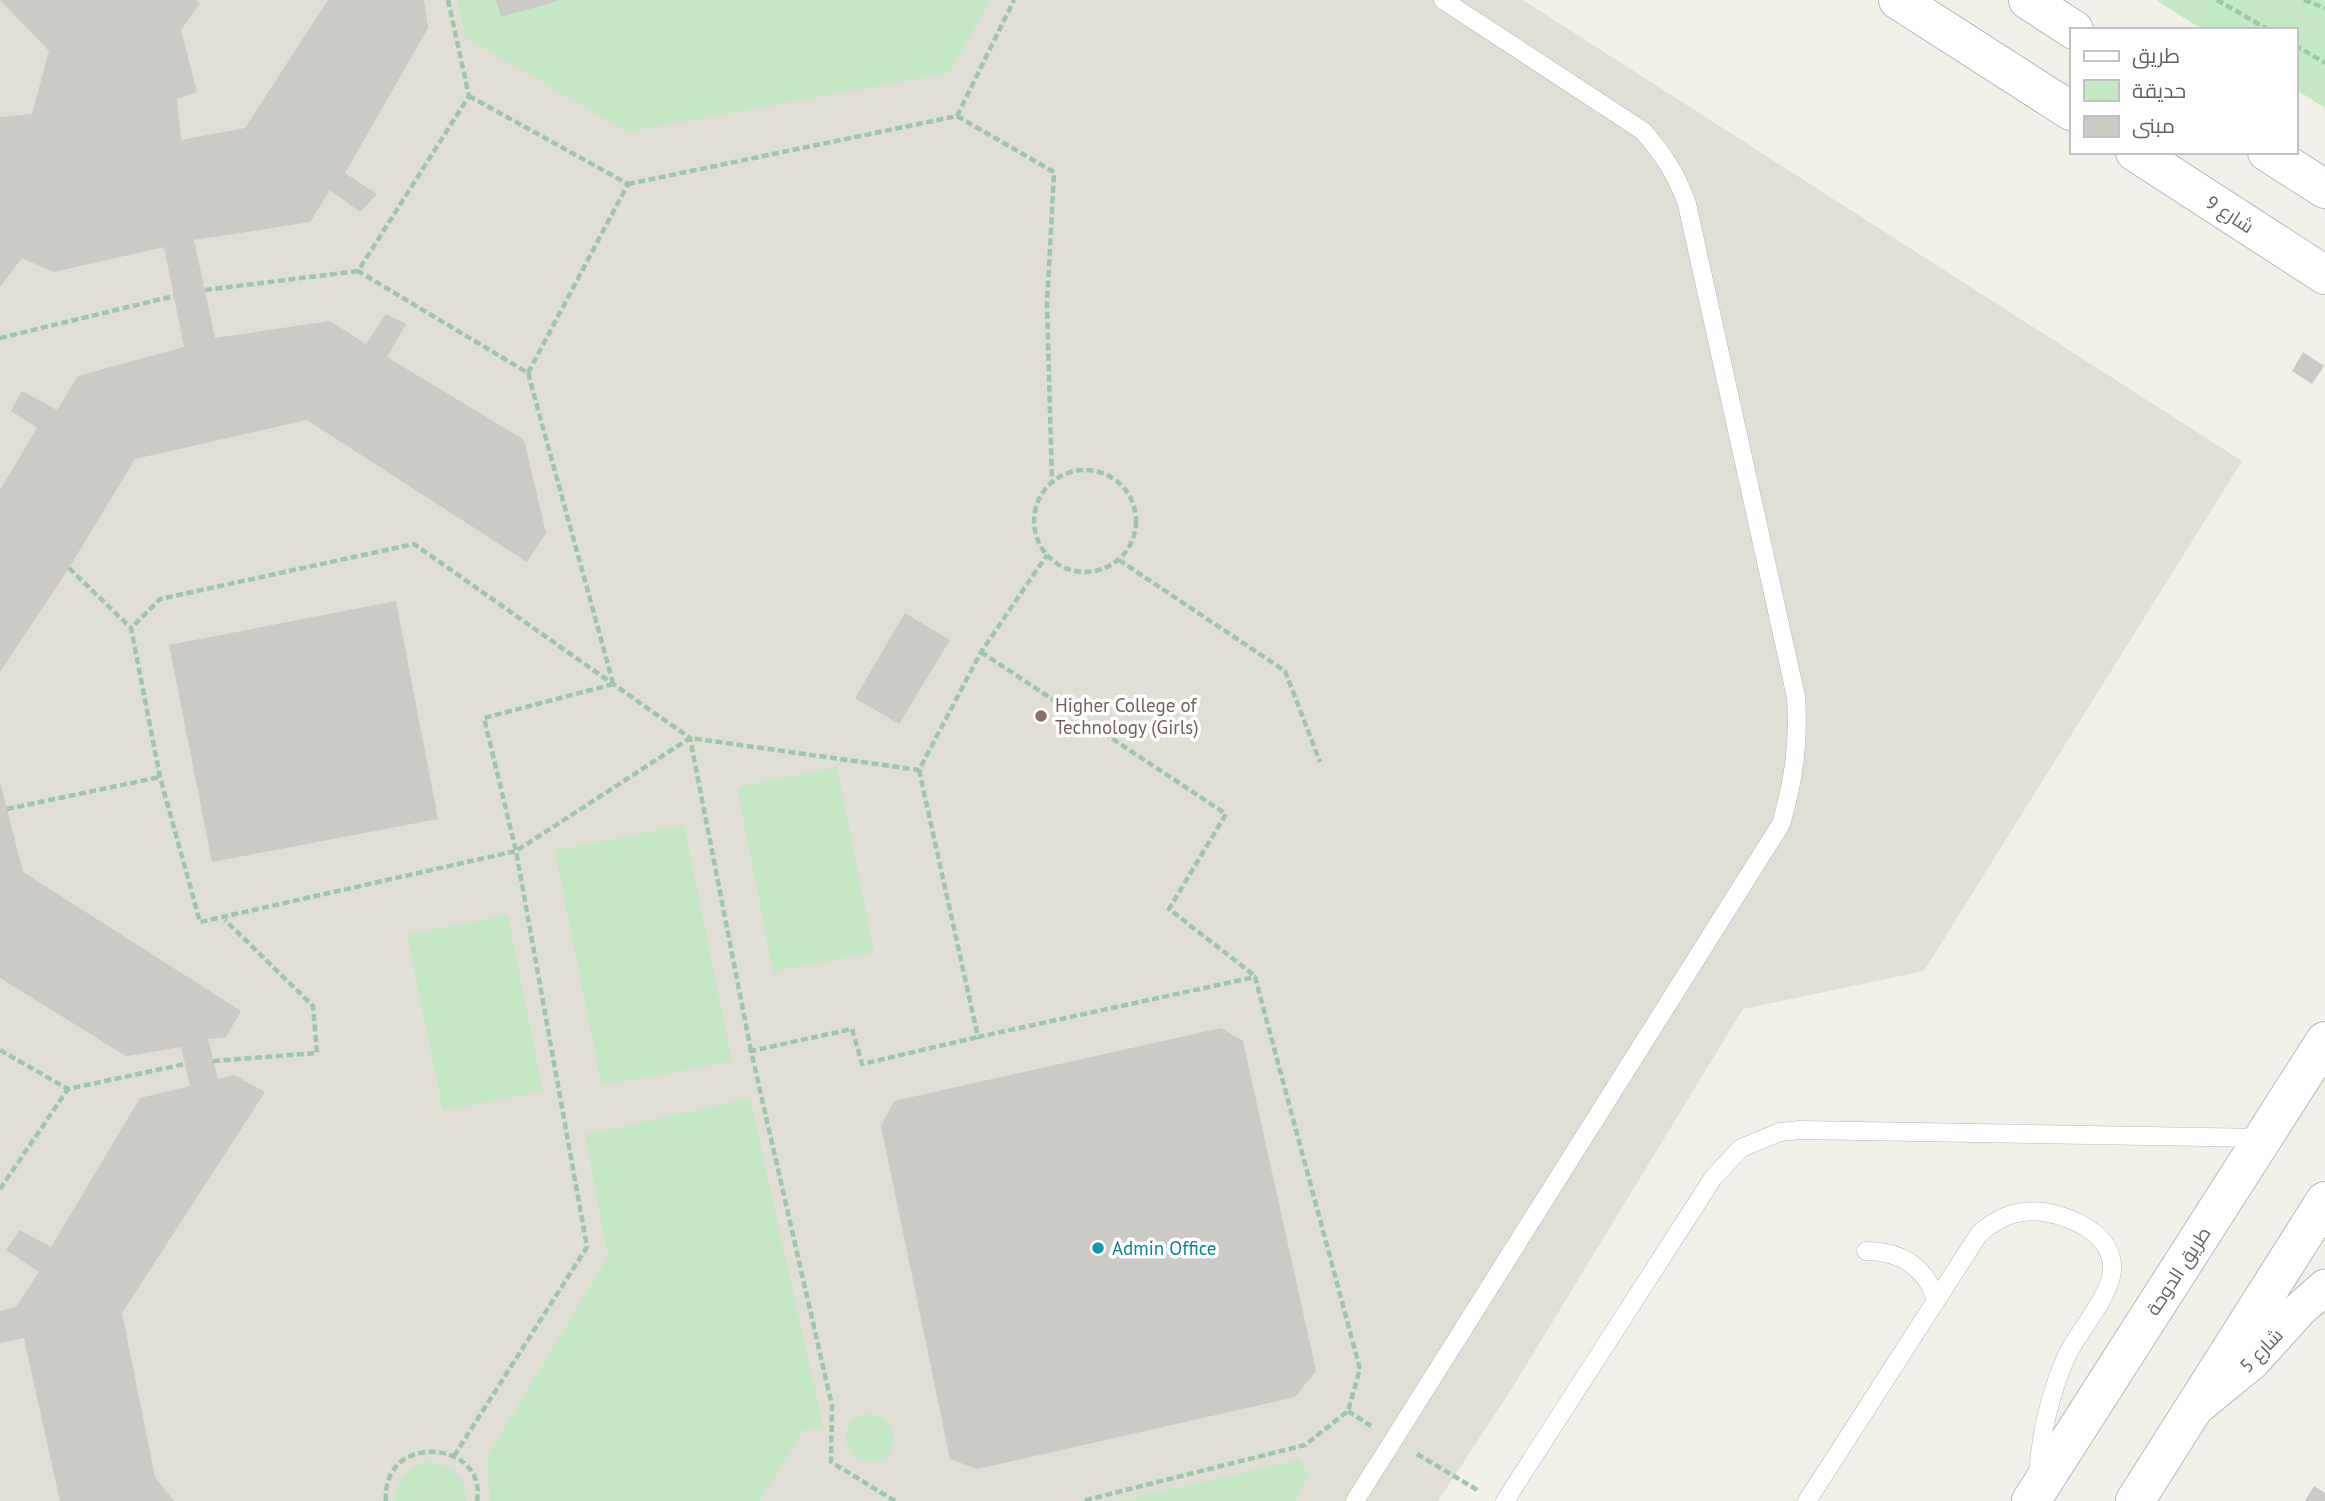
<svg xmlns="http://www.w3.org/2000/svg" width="2325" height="1501" font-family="'PT Sans',Cairo,sans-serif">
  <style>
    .education { fill: #e1ded6 }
    .green { fill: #c5e8c5 }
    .building { fill: #cccac5 }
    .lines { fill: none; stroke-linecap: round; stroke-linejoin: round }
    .service-casing { stroke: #b5b8bc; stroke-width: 19 }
    .minor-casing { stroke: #b5b8bc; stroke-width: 37 }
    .tertiary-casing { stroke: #b5b8bc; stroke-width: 40 }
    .secondary-casing { stroke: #b6babf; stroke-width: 40 }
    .path { stroke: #9cc7a9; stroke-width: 4.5; stroke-dasharray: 7 3.5; stroke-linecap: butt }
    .service { stroke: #fff; stroke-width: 18 }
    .minor { stroke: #fff; stroke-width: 35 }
    .tertiary { stroke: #fff; stroke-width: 38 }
    .secondary { stroke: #fff; stroke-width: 38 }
    .education-dot { fill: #8d6e63; stroke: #fff; stroke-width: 2.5 }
    .culture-dot { fill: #0f9aa8; stroke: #fff; stroke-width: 2.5 }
    .labels { text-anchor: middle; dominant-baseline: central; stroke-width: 7; stroke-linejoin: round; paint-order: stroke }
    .street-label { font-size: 19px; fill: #5f6368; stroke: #fff }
    .education-label { font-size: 19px; fill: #785e54; stroke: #fff; text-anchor: start }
    .culture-label { font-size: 19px; fill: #0d838f; stroke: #fff; text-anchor: start }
  </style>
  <rect width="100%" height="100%" fill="#f1efe8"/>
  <path class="education" d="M0,0h1523l719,461 -318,510 -181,38 -232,381 -73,111h-1438z"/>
  <g class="green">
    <path d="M457,0h39l5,17 59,-17h430l-40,73 -322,59 -163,-95z"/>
    <path d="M2156,0h169v108l-30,-19v-59h-92z"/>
    <path d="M837,767l37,185 -101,20 -36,-185z"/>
    <path d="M684,825l48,236 -130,25 -47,-235z"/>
    <path d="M508,915l35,176 -100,20 -36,-176z"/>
    <path d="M750,1098l74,331h-19l-46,72h-269l-3,-44 121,-200 -23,-122z"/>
    <circle cx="870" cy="1438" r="24"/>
    <path d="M1299,1460l11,15 -16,26h-175z"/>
    <path d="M424,1462c25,1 42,13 42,39h-70c-2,-20 11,-31 28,-39z"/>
  </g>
  <g class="building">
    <path d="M0,0h196l4,3 -19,27 16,62 -20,7 4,41 64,-12 83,-128h96l4,28 -83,145 32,21 -17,18 -30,-22 -20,32 -116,18 21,98 115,-17 36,23 20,-30 20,10 -19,33 137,83 22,93 -19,29 -220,-142 -172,39 -66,109 -69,104v-182l37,-62 -26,-17 11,-20 35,19 21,-34 106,-29 -20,-100 -110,25 -32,-14 -22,29v-170l32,-3 17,-63z"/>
    <path d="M496,0h62v1l-57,16z"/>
    <path d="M2303,352l21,14 -12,18 -20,-13z"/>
    <path d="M396,601l42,218 -226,43 -43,-217z"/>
    <path d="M905,613l45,27 -51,84 -44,-26z"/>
    <path d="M0,782l23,90 218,139 -15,26 -18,2 10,40 16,-4 31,17 -143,221 33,164 19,24h-114l-36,-163 -24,5v-32l16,-4 23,-35 -33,-22 14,-20 31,17 89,-149 50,-12 -9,-39 -55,9 -126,-78z"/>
    <path d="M1221,1028l22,13 73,330 -21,26 -318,72 -27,-10 -69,-333 13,-25z"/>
    <path d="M2314,1486l11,7v8h-20z"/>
  </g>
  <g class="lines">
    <defs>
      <g id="service">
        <path d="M1866,1251c34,0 58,15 70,47"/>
        <path d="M1355,1501l426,-677c13,-44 18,-81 15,-127l-109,-493c-10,-29 -24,-50 -44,-73l-200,-131"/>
        <path d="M1505,1501l208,-323 28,-30 39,-16 20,-2 462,8"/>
        <path d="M1807,1501l172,-267c23,-21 48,-28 78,-19 26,7 57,24 55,56 -2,25 -33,60 -45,84 -17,38 -26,78 -29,119"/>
      </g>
      <path id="minor" d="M2202,1403l50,-41 47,-52 26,-23"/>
      <g id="tertiary">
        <path d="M1898,0l173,111"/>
        <path d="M2028,0l46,30"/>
        <path d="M2135,152l190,123"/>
        <path d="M2267,152l58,37"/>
      </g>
      <g id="secondary">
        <path d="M2031,1501l294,-460"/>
        <path d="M2135,1501l190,-300"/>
      </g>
    </defs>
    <use href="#service" class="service-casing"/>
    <use href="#minor" class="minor-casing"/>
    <use href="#tertiary" class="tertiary-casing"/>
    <use href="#secondary" class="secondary-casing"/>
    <g class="path">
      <path d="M448,0l21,96 -111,175 170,102 100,-189 -159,-88"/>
      <path d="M2217,0l52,30"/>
      <path d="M2304,0l21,8"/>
      <path d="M2295,45l30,18"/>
      <path d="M957,116l97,56 -7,132 5,179"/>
      <path d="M628,184l329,-68 57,-116"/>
      <path d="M205,290l153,-19"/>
      <path d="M0,338l174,-42"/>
      <path d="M528,373l85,310"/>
      <circle cx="1085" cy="521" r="51"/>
      <path d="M1119,560l166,111 35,91"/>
      <path d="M69,568l62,60"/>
      <path d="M981,652l245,162 -57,95 86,67"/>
      <path d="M919,770l59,267 277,-60 105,392 -12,42 -43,34 -223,56"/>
      <path d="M7,809l153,-32"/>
      <path d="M0,1050l68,39 117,-25"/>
      <path d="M751,1051l-61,-313 -276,-194 -254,55 -29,29 29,149 40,145 316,-71 174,-113 229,32 62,-118 66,-97"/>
      <path d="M213,1061l104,-8 -4,-47 -88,-86"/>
      <path d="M0,1189l68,-100"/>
      <path d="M1348,1411l23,15"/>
      <path d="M1417,1454l62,37"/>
      <path d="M454,1456l133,-209 -71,-396 -32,-133 130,-34"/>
      <path d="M386,1501c-5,-70 102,-61 91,0"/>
      <path d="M895,1501l-64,-39 1,-56 -81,-355 101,-22 10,35 116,-27"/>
    </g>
    <use href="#service" class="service"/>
    <use href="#minor" class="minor"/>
    <use href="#tertiary" class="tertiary"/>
    <use href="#secondary" class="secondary"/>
  </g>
  <circle class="education-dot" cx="1041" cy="716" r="7"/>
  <circle class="culture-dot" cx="1098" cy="1248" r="7"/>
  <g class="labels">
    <g class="street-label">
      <text transform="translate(2230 214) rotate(33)">شارع 9</text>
      <text transform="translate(2178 1271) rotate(-57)">طريق الدوحة</text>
      <text transform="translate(2261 1350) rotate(-46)">شارع 5</text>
    </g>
    <g class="education-label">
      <text x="1055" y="705">Higher College of<tspan x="1055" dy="22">Technology (Girls)</tspan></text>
    </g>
    <g class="culture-label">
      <text x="1112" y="1248">Admin Office</text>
    </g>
  </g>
  <rect x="2070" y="28" width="228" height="126" fill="#ffffff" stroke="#bfc1c3" stroke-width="2"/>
  <rect x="2084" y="51" width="35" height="10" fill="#ffffff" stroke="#bfc1c3" stroke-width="2"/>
  <text x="2132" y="63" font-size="21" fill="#5f6368">طريق</text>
  <rect x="2084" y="80" width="35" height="21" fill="#c5e8c5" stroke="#bfc1c3" stroke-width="2"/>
  <text x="2132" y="98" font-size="21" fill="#5f6368">حديقة</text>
  <rect x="2084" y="116" width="35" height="21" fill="#cccac5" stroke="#bfc1c3" stroke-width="2"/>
  <text x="2132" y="133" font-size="21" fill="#5f6368">مبنى</text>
</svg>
